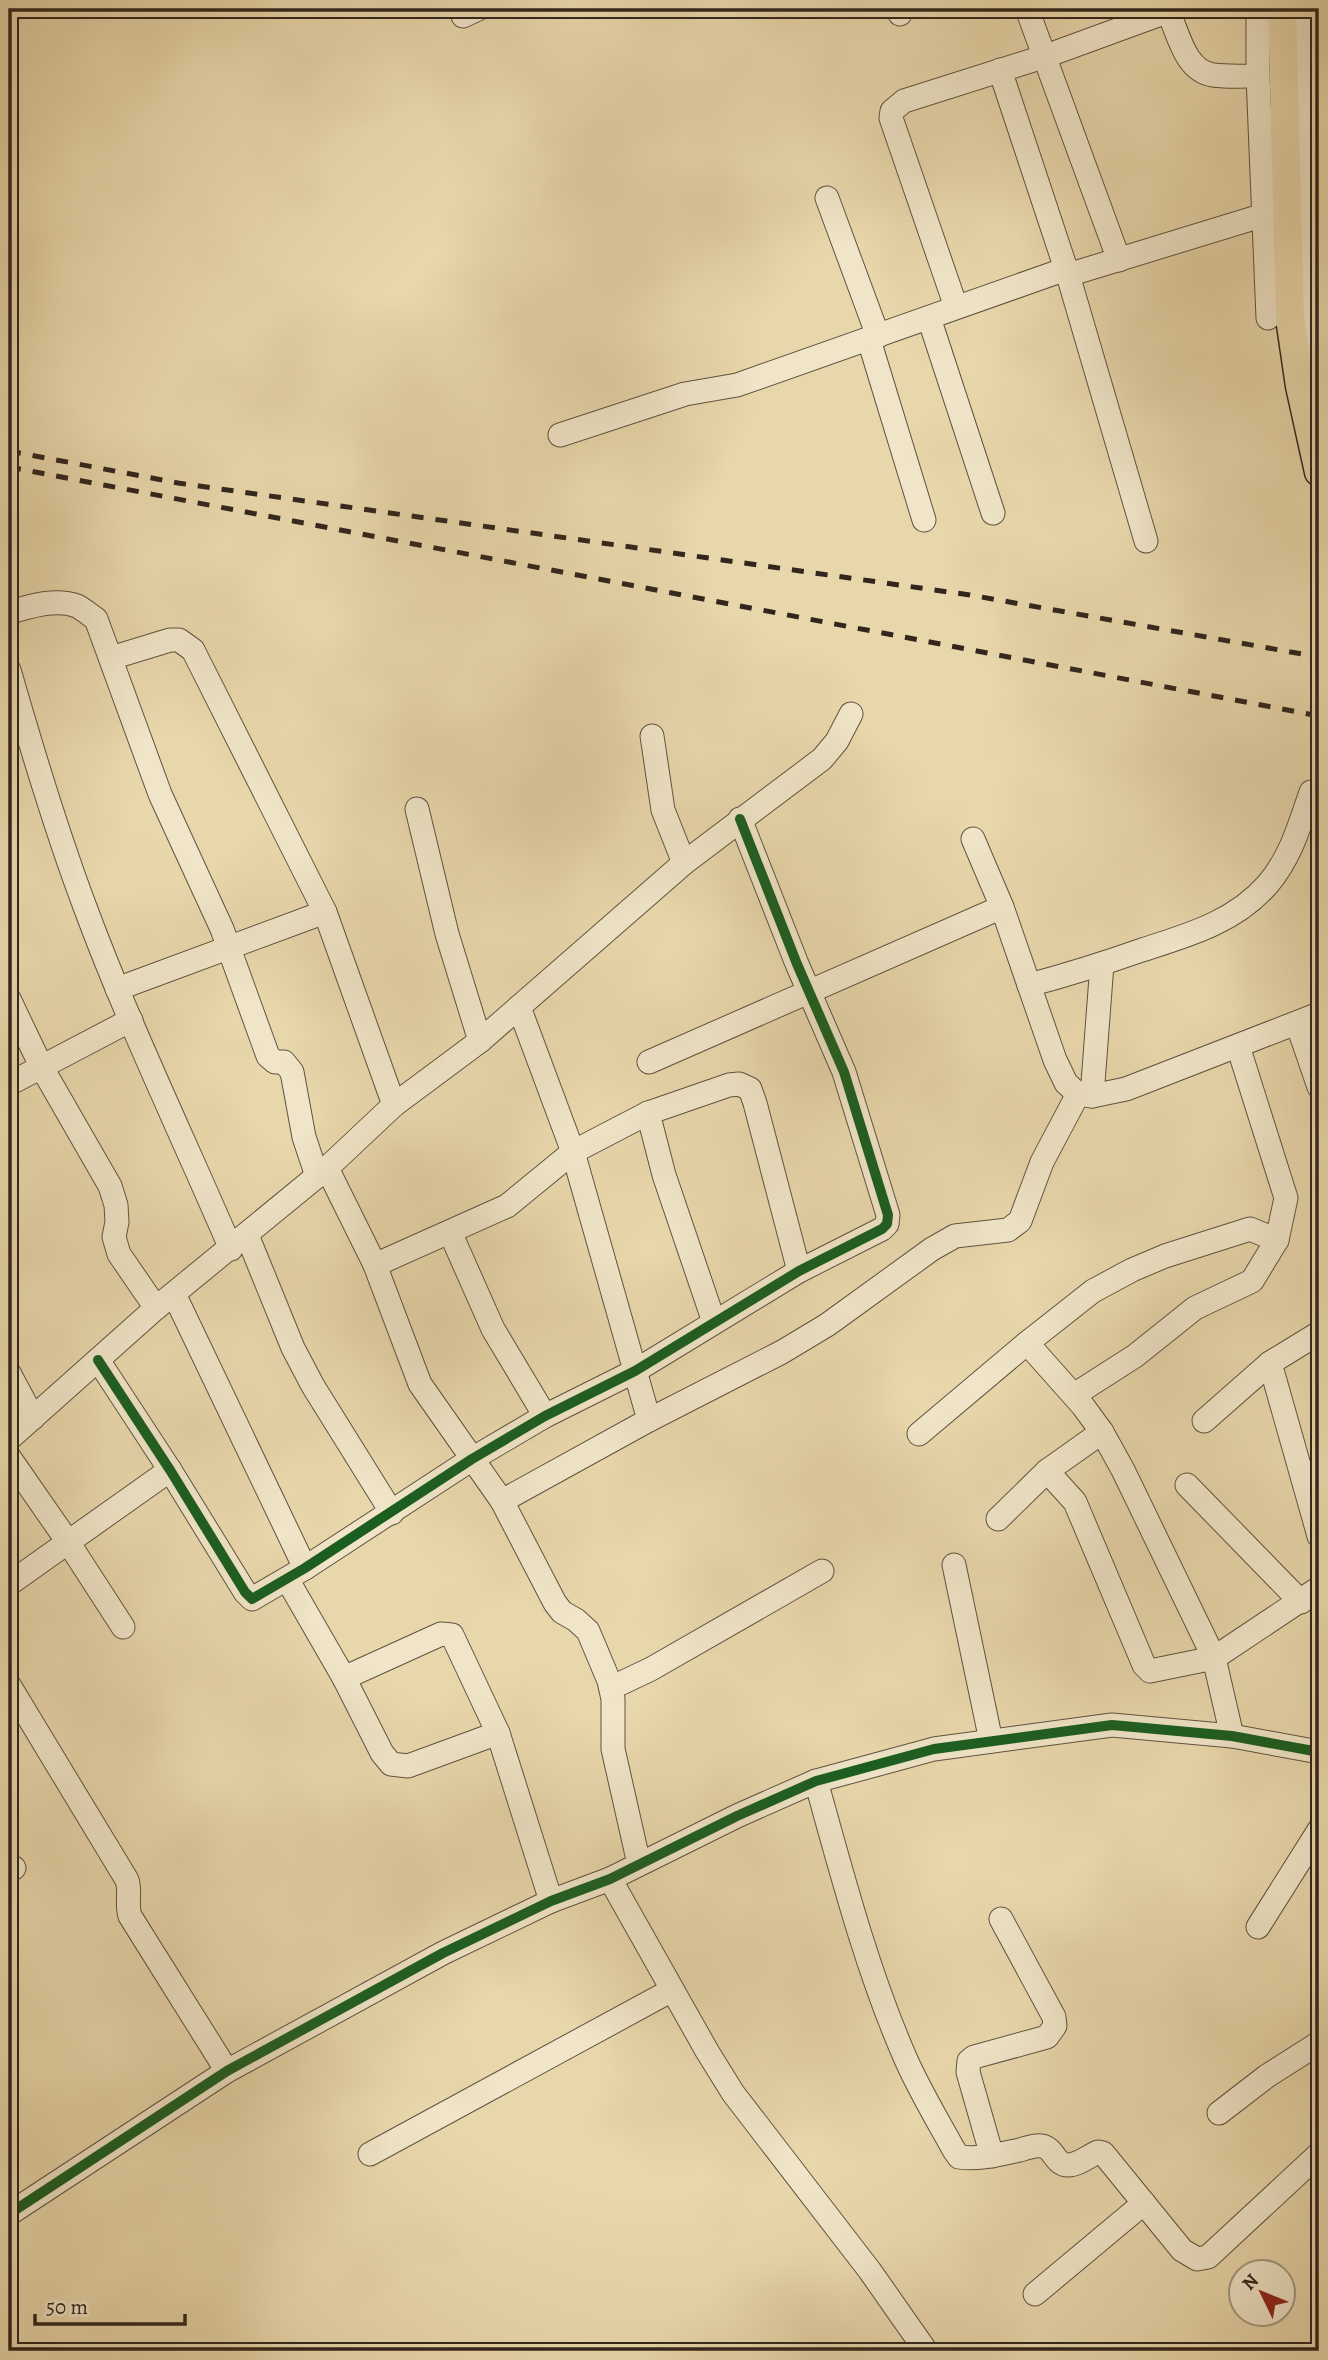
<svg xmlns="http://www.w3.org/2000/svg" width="1328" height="2360" font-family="Alegreya,serif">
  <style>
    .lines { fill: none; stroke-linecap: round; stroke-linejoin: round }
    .minor-casing { stroke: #605240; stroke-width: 25 }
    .major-casing { stroke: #32261c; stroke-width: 31 }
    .minor { stroke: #f0e5c8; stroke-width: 23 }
    .major { stroke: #e8d7ab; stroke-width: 28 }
    .rail { stroke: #32261c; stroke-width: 5; stroke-dasharray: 12 12; stroke-linecap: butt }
    .cycleway-casing { stroke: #f0e5c8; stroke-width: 15 }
    .cycleway { stroke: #1b5e20; stroke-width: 10 }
  </style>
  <rect width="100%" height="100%" fill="#e8d7ab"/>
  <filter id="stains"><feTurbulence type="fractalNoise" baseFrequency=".00286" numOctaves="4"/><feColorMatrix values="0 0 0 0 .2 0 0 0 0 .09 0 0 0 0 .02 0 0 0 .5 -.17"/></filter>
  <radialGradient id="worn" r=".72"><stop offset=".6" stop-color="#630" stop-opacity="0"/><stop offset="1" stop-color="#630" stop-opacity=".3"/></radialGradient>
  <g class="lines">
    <defs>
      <g id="minor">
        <path d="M897,9l3,5"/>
        <path d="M1027,9l92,251"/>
        <path d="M1167,9c11,22 17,62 46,66 15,2 30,1 45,1"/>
        <path d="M1258,9v67l10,242"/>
        <path d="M1303,9l10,366 6,28"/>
        <path d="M463,16l15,-7"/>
        <path d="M1000,70l68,205 78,266"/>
        <path d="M827,198l51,138"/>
        <path d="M1068,275l196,-60"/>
        <path d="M956,307l-65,-189 1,-7 12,-10 142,-45 123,-45"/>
        <path d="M929,318l64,195"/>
        <path d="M869,340l55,180"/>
        <path d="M560,435l125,-41 52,-9 329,-116"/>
        <path d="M9,613c20,-7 47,-15 68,-7 6,3 13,9 19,13l64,175 62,135 46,127 7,6h9l8,10 12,65 13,39"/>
        <path d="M111,658l59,-18h9l14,10 132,262 69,193"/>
        <path d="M9,670c23,80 47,160 76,237 43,116 97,228 146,342"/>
        <path d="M417,809l30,125 33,107"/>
        <path d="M973,839l29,68 53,153 11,23 12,11 14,2 34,-7 193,-75"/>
        <path d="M684,863l138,-104 15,-18 14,-27"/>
        <path d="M1029,985c38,-10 76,-22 113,-35 47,-15 93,-28 126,-66 23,-27 32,-60 43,-92"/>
        <path d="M117,989l208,-77"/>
        <path d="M9,999l32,67 69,120 6,19 1,17 -3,15 5,17 37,54"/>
        <path d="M519,1007l54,145 76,268"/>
        <path d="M1297,1023l22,64"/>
        <path d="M1238,1046l48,152 -9,42"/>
        <path d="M649,1062l353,-155"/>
        <path d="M9,1084l122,-64"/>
        <path d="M1092,1096l10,-132"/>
        <path d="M648,1113l16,62 50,147"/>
        <path d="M327,1168l48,97 45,119 82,117 53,102 7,9 14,8 12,11 21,50 4,18v50l26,115"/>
        <path d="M450,1232l43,97 52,87"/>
        <path d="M247,1235l46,113 20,38 79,127"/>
        <path d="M375,1265l132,-59 66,-54 75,-39 81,-28 10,-1 11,5 5,14 44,168"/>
        <path d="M174,1294l131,274"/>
        <path d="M1027,1343l56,63 19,26 21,38 91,188 18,78"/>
        <path d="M98,1360l72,110 75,122 7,7 53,-31 167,-109 73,-43 90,-45 164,-100 83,-42 5,-5 1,-9 -44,-143 -47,-108 -57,-145"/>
        <path d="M1270,1363l49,173"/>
        <path d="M9,1373l24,45"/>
        <path d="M1204,1421l66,-58 49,-30"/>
        <path d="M919,1434l108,-91 66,-52 39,-21 33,-14 85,-27 27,11 -25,41 -57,27 -60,48 -61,39"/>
        <path d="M9,1439l147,-131 171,-140 67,-63 86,-64 204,-178 -21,-53 -11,-74"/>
        <path d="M9,1457l59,85 55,85"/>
        <path d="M1047,1471l28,31 69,163 6,6 64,-13 105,-70"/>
        <path d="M1187,1485l114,117"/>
        <path d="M502,1501l147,-81 133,-68 45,-27 105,-76 23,-13 53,-6 12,-9 22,-59 36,-68"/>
        <path d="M998,1519l49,-48 55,-39"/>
        <path d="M954,1565l37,176"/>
        <path d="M287,1579l57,99 38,75 9,11 17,2 90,-33"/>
        <path d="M9,1584l161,-114"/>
        <path d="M344,1678l97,-44 11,1 46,98 53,168"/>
        <path d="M9,1685l118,195c4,12 -1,24 3,36l97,155"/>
        <path d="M611,1688l40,-19 171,-98"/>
        <path d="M816,1781c26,93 50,186 88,274 14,33 33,64 50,95l5,7c21,3 41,-3 61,-7 6,-2 16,-5 22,-4 12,2 13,19 26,19 10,0 21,-9 30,-13l5,1 79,97 15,9 11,-2 111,-103"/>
        <path d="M9,1871l5,-3"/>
        <path d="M610,1879l97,172 26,42 137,178 56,80"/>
        <path d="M1258,1927l61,-97"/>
        <path d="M1219,2113l48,-37 52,-33"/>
        <path d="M370,2154l302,-164"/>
        <path d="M992,2156l-24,-84 1,-11 5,-4 73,-20 8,-11 -1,-9 -53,-98"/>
        <path d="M9,2214l218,-143 216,-118 108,-52 59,-22 127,-63 79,-35 118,-32 178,-24 120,11 87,16"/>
        <path d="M1035,2294l109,-91"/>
      </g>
      <path id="major" d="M1282,9l8,309 10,68 19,86"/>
    </defs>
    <use href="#minor" class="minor-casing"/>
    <use href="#major" class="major-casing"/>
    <use href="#minor" class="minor"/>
    <use href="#major" class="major"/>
    <g class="rail">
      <path d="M9,451l169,32 792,112 349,62"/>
      <path d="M9,467l1310,249"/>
    </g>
    <defs>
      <g id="cycleway">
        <path d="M98,1360l72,110 75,122 7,7 53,-31 167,-109 73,-43 90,-45 164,-100 83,-42 5,-5 1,-9 -44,-143 -47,-108 -57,-145"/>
        <path d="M9,2214l218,-143 216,-118 108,-52 59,-22 127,-63 79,-35 118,-32 178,-24 120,11 87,16"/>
      </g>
    </defs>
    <use href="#cycleway" class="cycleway-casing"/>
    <use href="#cycleway" class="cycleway"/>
  </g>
  <rect width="1328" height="2360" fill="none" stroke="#e8d7ab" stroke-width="35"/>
  <rect x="10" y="10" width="1307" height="2339" fill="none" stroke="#32261c" stroke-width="3.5"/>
  <rect x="18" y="18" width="1293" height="2325" fill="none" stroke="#32261c" stroke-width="2"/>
  <g transform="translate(1262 2293) rotate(313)"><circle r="33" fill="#f0e5c8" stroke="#a49983" stroke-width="2"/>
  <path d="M0-5L12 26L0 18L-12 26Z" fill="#8f2418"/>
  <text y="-10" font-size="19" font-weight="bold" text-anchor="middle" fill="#32261c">N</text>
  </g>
  <path d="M35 2314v10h150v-10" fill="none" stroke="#32261c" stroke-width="3.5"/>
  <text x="46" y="2314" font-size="21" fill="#32261c" stroke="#f0e5c8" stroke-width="5" paint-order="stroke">50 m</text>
  <rect width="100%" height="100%" filter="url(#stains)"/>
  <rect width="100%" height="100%" fill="url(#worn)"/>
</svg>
